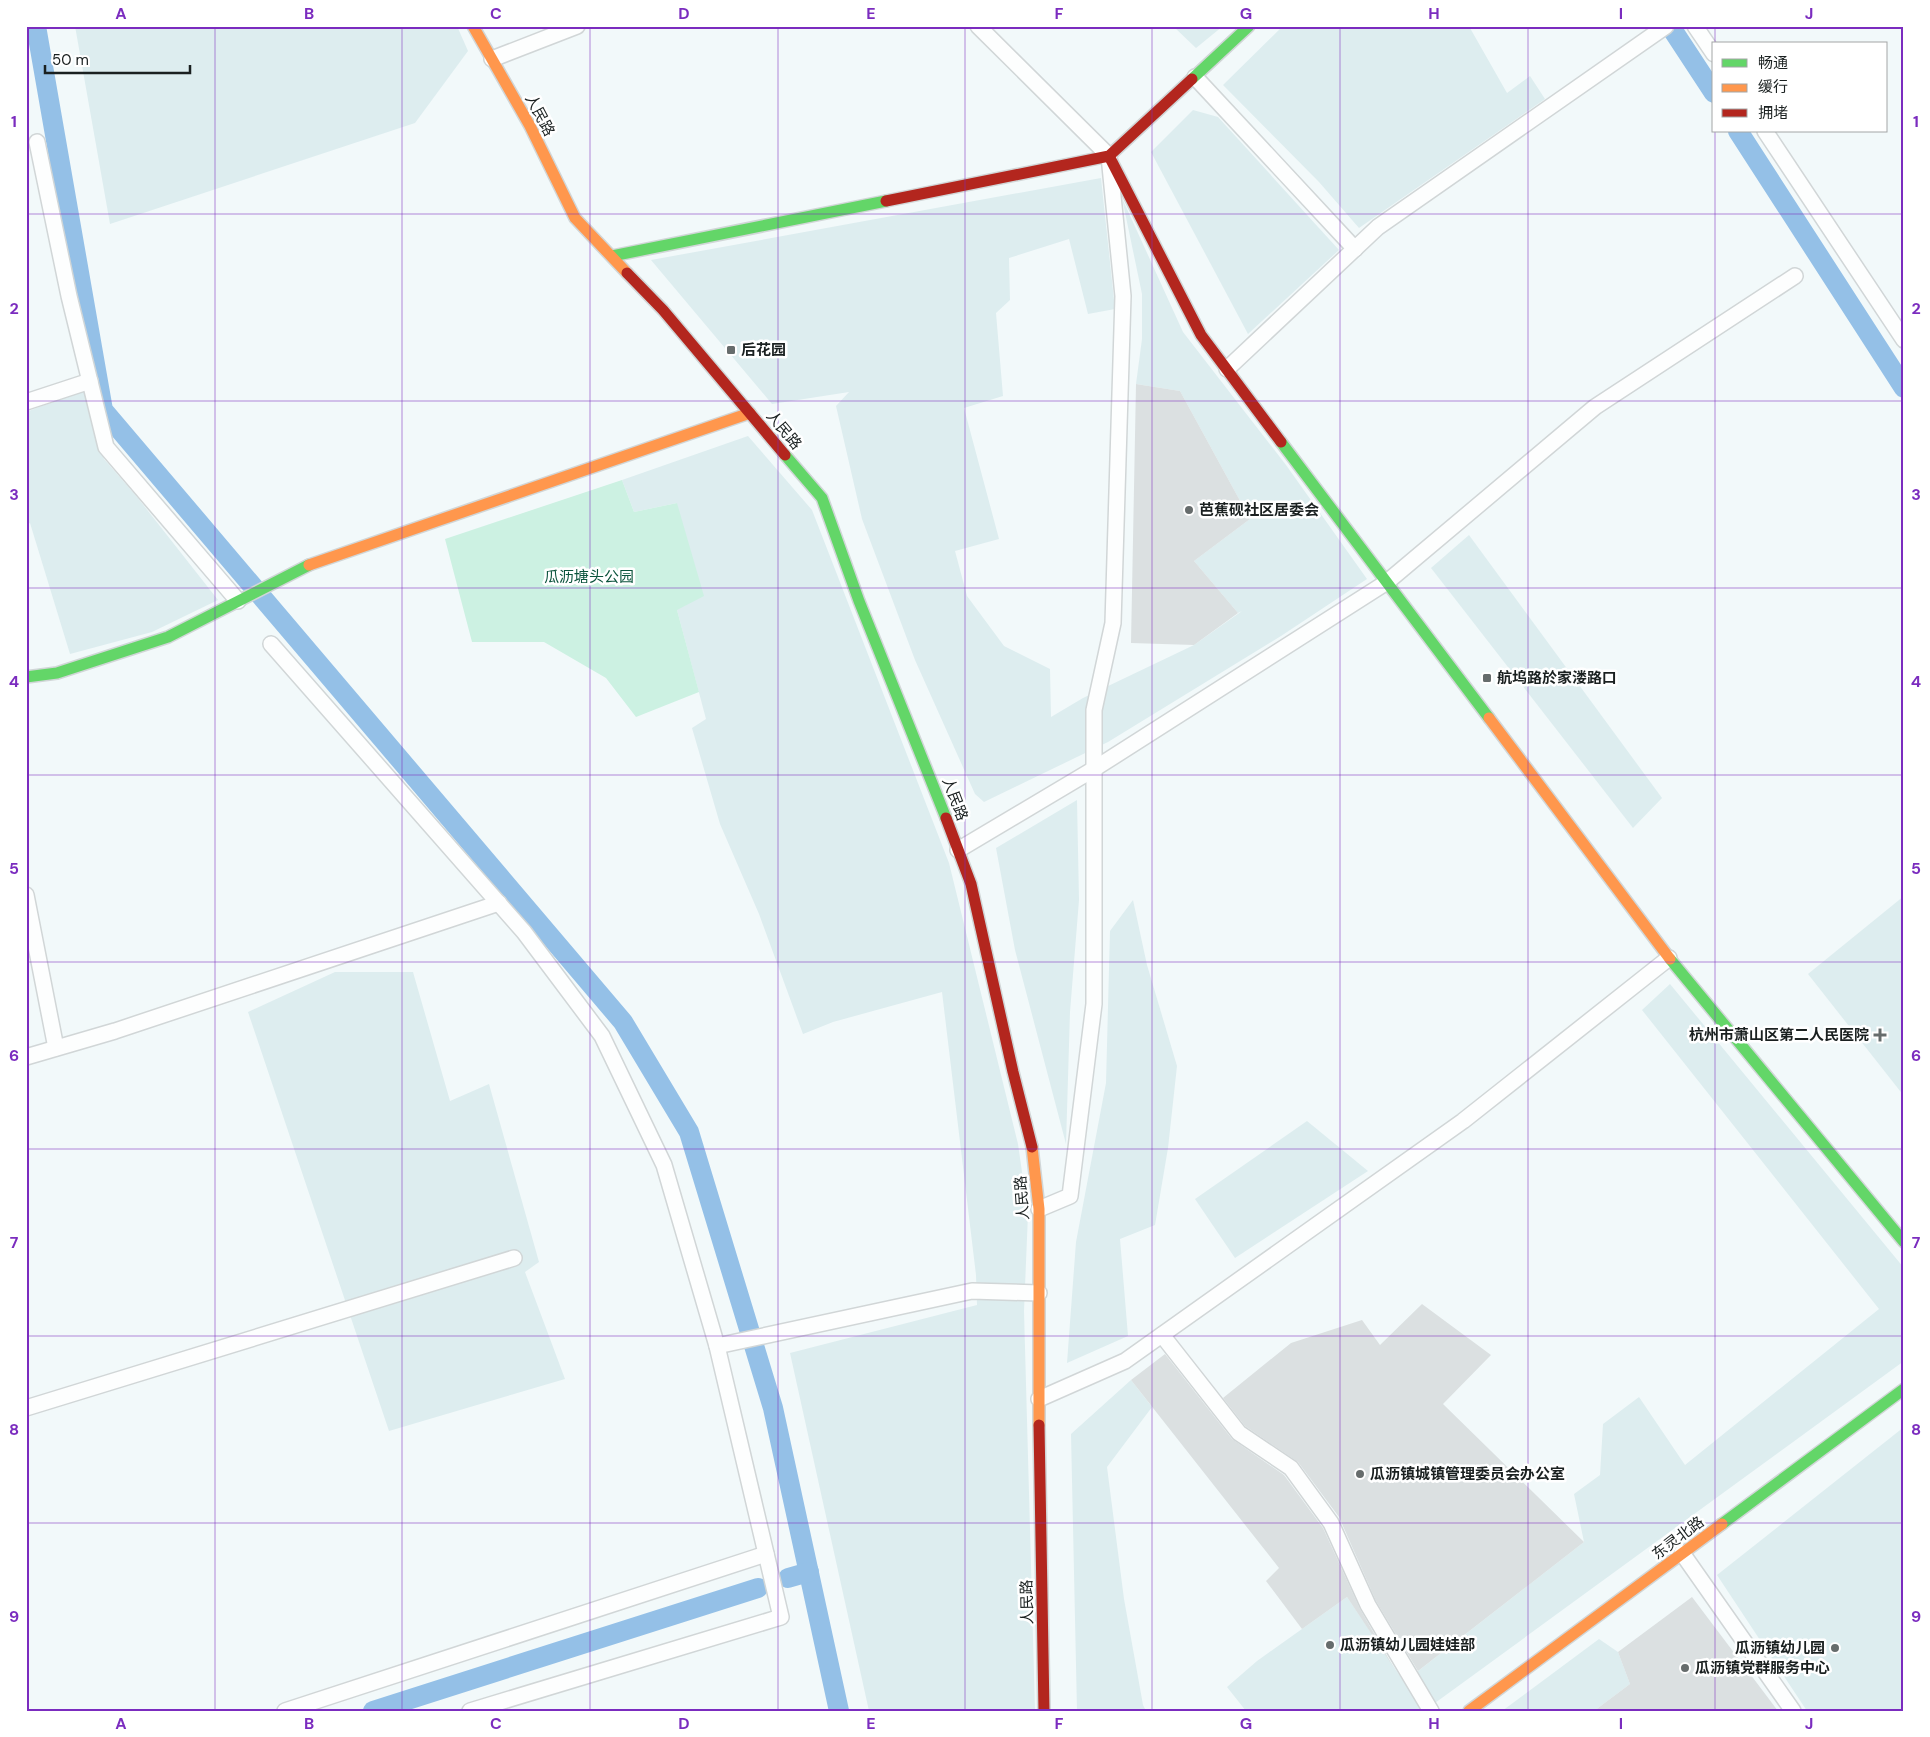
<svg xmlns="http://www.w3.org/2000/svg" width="1930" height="1737" font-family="'DM Sans','Noto Sans SC',sans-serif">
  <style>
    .built { fill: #ddedef }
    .green { fill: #ccf1e2 }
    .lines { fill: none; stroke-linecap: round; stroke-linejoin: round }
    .canal { stroke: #94c0e7; stroke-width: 20 }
    .building { fill: #dbe0e1 }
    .street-casing { stroke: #d1d6d7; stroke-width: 18 }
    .fast-casing { stroke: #d1d6d7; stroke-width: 14 }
    .slow-casing { stroke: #d1d6d7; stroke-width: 14 }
    .jam-casing { stroke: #d1d6d7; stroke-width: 14 }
    .street { stroke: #fdfefe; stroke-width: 15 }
    .fast { stroke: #63d668; stroke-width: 11 }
    .slow { stroke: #ff974d; stroke-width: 11 }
    .jam { stroke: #b3261e; stroke-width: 11 }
    .grid { fill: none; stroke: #7b2cbf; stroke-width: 1; stroke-opacity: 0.55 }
    .poi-dot { fill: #666c6c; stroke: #fff; stroke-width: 2 }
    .labels { text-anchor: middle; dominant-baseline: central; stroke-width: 5; stroke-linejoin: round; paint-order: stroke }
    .street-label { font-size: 15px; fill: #1a2020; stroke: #fff }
    .poi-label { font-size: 15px; font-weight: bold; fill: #1a2020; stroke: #fff; text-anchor: start }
    .park-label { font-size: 15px; fill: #0b543c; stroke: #fff }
    .neatline { fill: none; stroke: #7b2cbf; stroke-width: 2 }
    .grid-label { font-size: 16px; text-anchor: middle; font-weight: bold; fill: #7b2cbf }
  </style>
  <rect width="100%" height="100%" fill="#f2f9fa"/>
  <g class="built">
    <path d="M75,26h382l11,25 -53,72 -305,101z"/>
    <path d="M1173,26h50l-27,22z"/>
    <path d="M1283,26h191l-4,2 37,65 23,-17 15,23 -186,129 -40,-46 -96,-97z"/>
    <path d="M1193,110l25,7 121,133 -91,84 -97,-182z"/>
    <path d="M1101,178l14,131 -27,5 -19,-75 -60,19 1,42 -14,13 7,83 -39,12 35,131 -44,12 12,45 37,50 46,23 1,48 32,-19 111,-53 48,-34 -4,2 -44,-52 56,-42 -70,-128 -44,-7 6,-45v-45l-20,-96 61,134 103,133 81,114 -86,57 -173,106 -124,60 -9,-8 -60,-134 -53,-141 -26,-113 13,-14 -77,12 -121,-144z"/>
    <path d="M85,390l19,69 33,38 81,103 -66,32 -82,22 -40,-131 -4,2v-113z"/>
    <path d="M748,436l64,74 137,353 69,281 10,70 -4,97 11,400h-166l-79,-358 187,-48 -1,-30 -34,-283 -109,30 -30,12 -44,-120 -39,-90 -28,-96 14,-9 -29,-109v-107l-43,9 -12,-32z"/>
    <path d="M1469,535l193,263 -29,30 -202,-260z"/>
    <path d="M1077,800l2,100 -9,112 -4,132 -51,-194 -19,-102z"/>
    <path d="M1904,896v200l-96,-122z"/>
    <path d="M1133,900l14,65 30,101 -9,82 -13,77 -35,14 8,97 -61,27 9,-121 30,-159 4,-152z"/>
    <path d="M335,972h78l37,129 39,-17 50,178 -14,10 40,107 -176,52 -141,-419z"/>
    <path d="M1670,984l234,284v93l-480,350h-178l-19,-24 30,-26 90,-64 57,85 180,-140 -10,-48 26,-19 3,-51 36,-27 46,68 194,-156 -237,-299z"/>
    <path d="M1307,1121l61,50 -133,87 -40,-59z"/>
    <path d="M1131,1380l21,27 -45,60 17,132 19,106 3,6h-69l-6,-277z"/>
    <path d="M1904,1427v284h-97l-90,-136z"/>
    <path d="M1599,1639l19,13 12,32 -36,27h-92z"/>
  </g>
  <path class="green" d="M622,480l12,32 43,-9 27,93 -27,14 22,82 -63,25 -30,-39 -62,-36h-72l-27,-103z"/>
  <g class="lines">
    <g class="canal">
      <path d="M36,26l67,384 520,612 66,110 84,276 66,303"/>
      <path d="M1670,26l44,67"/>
      <path d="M1738,131l166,257"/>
      <path d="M788,1578l21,-6"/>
      <path d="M373,1711l385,-123"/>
    </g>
  </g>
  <g class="building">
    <path d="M1136,384l44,7 70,128 -56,42 44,52 -44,32 -63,-2z"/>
    <path d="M1422,1304l69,51 -48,49 141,138 -166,129 -42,-70 -37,-84 -41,-55 -53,-36 -22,-28 68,-55 71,-23 18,25z"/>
    <path d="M1165,1354l67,85 52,36 39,53 37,81 34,59 -47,-71 -45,32 -36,-48 13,-13 -148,-188z"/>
    <path d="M1692,1597l86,114h-184l36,-27 -12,-32z"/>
  </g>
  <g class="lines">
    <defs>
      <g id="street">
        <path d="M978,26l131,130 14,140 -10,327 -19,87v294l-24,192 -31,13"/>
        <path d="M1695,26l19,28"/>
        <path d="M492,59l85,-33"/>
        <path d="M1195,77l160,172"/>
        <path d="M1765,131l139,209"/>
        <path d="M37,142l32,154 37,151 132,154"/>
        <path d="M1227,369l151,-142 288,-201"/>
        <path d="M26,402l64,-21"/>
        <path d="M271,644l253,288 78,104 62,129 53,181 64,271 -311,94"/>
        <path d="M958,850l136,-81 293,-187 208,-175 200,-131"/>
        <path d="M26,895l30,153"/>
        <path d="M26,1057l89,-26 384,-128"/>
        <path d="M1162,1335l77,98 52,35 40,55 37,82 63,106"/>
        <path d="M717,1346l255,-55 67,2"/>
        <path d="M1039,1399l86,-38 338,-240 206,-163"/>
        <path d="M26,1408l488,-150"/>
        <path d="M1682,1553l111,158"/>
        <path d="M285,1711l481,-157"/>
      </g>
      <g id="fast">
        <path d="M1192,79l57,-53"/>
        <path d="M612,256l274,-55"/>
        <path d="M1281,442l208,276"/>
        <path d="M785,455l37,43 37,103 87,217"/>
        <path d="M26,677l31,-4 111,-36 141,-72"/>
        <path d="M1670,959l234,283"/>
        <path d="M1722,1524l182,-135"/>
      </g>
      <g id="slow">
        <path d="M473,26l57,100 45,92 52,55"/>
        <path d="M309,565l441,-152"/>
        <path d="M1489,718l181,241"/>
        <path d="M1032,1147l7,62v216"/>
        <path d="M1469,1711l253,-187"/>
      </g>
      <g id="jam">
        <path d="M1109,156l92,179 80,107"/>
        <path d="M886,201l223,-45 83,-77"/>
        <path d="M627,273l36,37 122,145"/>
        <path d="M946,818l25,66 42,188 19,75"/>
        <path d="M1039,1425l5,286"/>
      </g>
    </defs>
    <use href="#street" class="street-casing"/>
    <use href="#fast" class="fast-casing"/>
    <use href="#slow" class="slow-casing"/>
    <use href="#jam" class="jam-casing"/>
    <use href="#street" class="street"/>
    <use href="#fast" class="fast"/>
    <use href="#slow" class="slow"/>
    <use href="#jam" class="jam"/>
  </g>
  <path class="grid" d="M215,26v1685M402,26v1685M590,26v1685M778,26v1685M965,26v1685M1152,26v1685M1340,26v1685M1528,26v1685M1715,26v18M1715,131v1580M26,214h1878M26,401h1878M26,588h1878M26,775h1878M26,962h1878M26,1149h1878M26,1336h1878M26,1523h1878"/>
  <g class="poi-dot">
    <rect x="726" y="345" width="10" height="10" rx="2.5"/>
    <circle cx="1189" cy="510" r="5"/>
    <rect x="1482" y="673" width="10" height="10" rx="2.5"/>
    <path d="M1877.5 1027.5h5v5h5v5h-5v5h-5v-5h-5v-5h5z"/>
    <circle cx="1360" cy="1474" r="5"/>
    <circle cx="1330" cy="1645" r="5"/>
    <circle cx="1835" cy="1648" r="5"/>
    <circle cx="1685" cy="1668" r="5"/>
  </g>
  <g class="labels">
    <g class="street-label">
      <text transform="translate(540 115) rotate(62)">人民路</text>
      <text transform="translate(784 430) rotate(50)">人民路</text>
      <text transform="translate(955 799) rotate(69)">人民路</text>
      <text transform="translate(1022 1198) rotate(-94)">人民路</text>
      <text transform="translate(1678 1538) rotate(-37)">东灵北路</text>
      <text transform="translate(1027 1602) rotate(-91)">人民路</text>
    </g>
    <g class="poi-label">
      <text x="741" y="350">后花园</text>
      <text x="1199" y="510">芭蕉砚社区居委会</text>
      <text x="1497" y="678">航坞路於家溇路口</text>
      <text x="1869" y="1035" text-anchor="end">杭州市萧山区第二人民医院</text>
      <text x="1370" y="1474">瓜沥镇城镇管理委员会办公室</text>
      <text x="1340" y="1645">瓜沥镇幼儿园娃娃部</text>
      <text x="1825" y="1648" text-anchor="end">瓜沥镇幼儿园</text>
      <text x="1695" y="1668">瓜沥镇党群服务中心</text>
    </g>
    <g class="park-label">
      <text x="589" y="577">瓜沥塘头公园</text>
    </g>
  </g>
  <rect width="1930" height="1737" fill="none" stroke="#ffffff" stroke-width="55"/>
  <rect x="1712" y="42" width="175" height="90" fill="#ffffff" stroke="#a3a6a6"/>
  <rect x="1722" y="59" width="25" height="8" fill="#63d668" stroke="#a3a6a6"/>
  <text x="1758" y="68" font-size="15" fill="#1a2020">畅通</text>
  <rect x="1722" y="84" width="25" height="8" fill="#ff974d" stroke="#a3a6a6"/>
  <text x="1758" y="92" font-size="15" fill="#1a2020">缓行</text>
  <rect x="1722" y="109" width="25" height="8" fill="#b3261e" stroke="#a3a6a6"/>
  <text x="1758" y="118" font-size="15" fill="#1a2020">拥堵</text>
  <path d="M45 65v8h145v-8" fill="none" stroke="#1a2020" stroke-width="2.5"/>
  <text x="52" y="65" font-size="15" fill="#1a2020" stroke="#ffffff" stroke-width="4" paint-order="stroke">50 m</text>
  <rect x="28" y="28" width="1874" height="1682" class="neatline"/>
  <g class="grid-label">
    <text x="121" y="19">A</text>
    <text x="309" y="19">B</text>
    <text x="496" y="19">C</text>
    <text x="684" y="19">D</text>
    <text x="871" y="19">E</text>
    <text x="1059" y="19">F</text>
    <text x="1246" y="19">G</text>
    <text x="1434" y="19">H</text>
    <text x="1621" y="19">I</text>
    <text x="1809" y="19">J</text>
    <text x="14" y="127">1</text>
    <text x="1916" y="127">1</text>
    <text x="14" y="314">2</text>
    <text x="1916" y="314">2</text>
    <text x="14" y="500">3</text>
    <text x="1916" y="500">3</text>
    <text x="14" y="687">4</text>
    <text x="1916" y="687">4</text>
    <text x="14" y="874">5</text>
    <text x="1916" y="874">5</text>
    <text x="14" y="1061">6</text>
    <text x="1916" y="1061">6</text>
    <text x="14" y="1248">7</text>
    <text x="1916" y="1248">7</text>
    <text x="14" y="1435">8</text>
    <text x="1916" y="1435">8</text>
    <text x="14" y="1622">9</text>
    <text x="1916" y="1622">9</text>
    <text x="121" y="1729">A</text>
    <text x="309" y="1729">B</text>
    <text x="496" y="1729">C</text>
    <text x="684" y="1729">D</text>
    <text x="871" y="1729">E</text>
    <text x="1059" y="1729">F</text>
    <text x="1246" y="1729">G</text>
    <text x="1434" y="1729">H</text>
    <text x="1621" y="1729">I</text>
    <text x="1809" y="1729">J</text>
  </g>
</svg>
